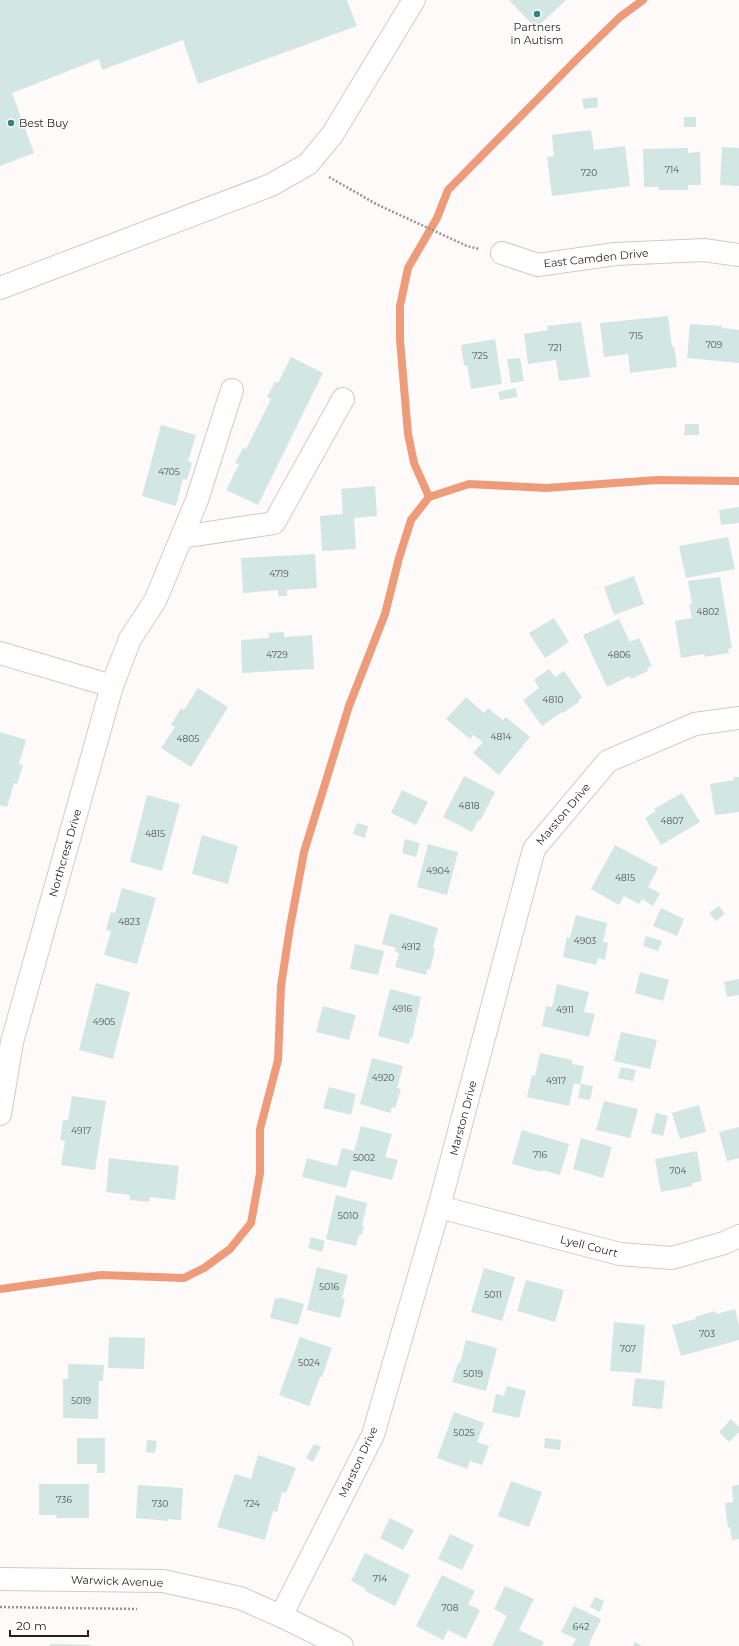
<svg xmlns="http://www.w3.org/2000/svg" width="739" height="1646" font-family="Montserrat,sans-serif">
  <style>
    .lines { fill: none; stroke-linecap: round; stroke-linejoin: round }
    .stream { stroke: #ed9b79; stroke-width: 8 }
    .building { fill: #d2e6e4 }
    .minor-casing { stroke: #d9c8c1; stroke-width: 24 }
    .path { stroke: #989391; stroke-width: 2.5; stroke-dasharray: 2 2; stroke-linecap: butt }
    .minor { stroke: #fff; stroke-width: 22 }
    .poi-dot { fill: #39817e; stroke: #fff; stroke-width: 1.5 }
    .labels { text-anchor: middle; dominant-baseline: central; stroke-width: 3; stroke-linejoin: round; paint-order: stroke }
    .number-label { font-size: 9px; fill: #50514f }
    .poi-label { font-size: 11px; fill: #251f1d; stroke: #fff }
    .street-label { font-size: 11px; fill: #251f1d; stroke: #fff }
  </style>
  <rect width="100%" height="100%" fill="#fefaf9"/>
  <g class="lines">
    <g class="stream">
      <path d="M429,497l-15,-34 -6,-29 -8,-94v-34l8,-38 29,-50 11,-28 131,-133 41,-40 23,-17"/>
      <path d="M0,1289l101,-14 83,3 20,-10 26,-19 21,-26 9,-50v-44l18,-69 3,-74 9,-59 14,-75 45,-146 36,-92 14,-56 12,-38 18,-23 40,-13 77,4 111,-8 82,1"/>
    </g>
  </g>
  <g class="building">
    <path d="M0,0h347l10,26 -159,58 -15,-44 -81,30 -3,-11 -87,34 22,60 -34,13z"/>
    <path d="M509,0h57l-30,28z"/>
    <path d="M597,97l1,10 -14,2 -2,-10z"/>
    <rect x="684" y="117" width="12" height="10"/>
    <path d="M591,130l3,20 31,-4 5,40 -78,10 -5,-39 7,-1 -2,-21z"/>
    <path d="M722,147l17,1v38l-19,-1z"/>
    <path d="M688,148v5l12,-1 1,33h-13v5h-29v-3h-15l-1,-38z"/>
    <path d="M668,316l4,31 2,-1 3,21 -47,6 -2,-19 -24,3 -4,-34z"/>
    <path d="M581,322l9,55 -31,4 -3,-21 -28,4 -4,-30 24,-4 -1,-4z"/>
    <path d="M690,324l32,2v2l17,2v33l-52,-5z"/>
    <path d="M495,339l7,45 -31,5 -4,-24 -3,1 -3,-21z"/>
    <path d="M291,357l32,16 -65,132 -32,-15 13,-26 -4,-1 8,-15 3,1 25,-50 -4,-2 8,-15 3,1z"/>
    <path d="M520,358l4,23 -13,2 -4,-24z"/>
    <path d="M516,388l1,9 -17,3 -2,-8z"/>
    <path d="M685,424h14v11h-15z"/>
    <path d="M161,425l35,10 -8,26 4,2 -5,17 -4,-1 -7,27 -34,-10z"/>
    <path d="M375,486l2,30 -23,2 2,31 -34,2 -2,-35 23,-2 -2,-25z"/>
    <path d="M739,507v16l-18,2 -2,-15z"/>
    <path d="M728,537l7,32 -49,9 -7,-32z"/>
    <path d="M315,554l2,34 -30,2v6h-9v-6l-35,3 -2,-35z"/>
    <path d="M634,576l10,28 -30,11 -10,-28z"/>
    <path d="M720,577l12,71 -4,1 1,4 -24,4 -1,-3 -23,4 -6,-37 17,-3 -3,-14h3l-4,-23z"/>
    <path d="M554,618l15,24 -24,16 -16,-25z"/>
    <path d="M619,619l11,23 9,-4 13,28 -5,2 1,3 -17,8 -2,-3 -22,11 -24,-52z"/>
    <path d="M284,632v5l28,-2 2,34 -72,4 -1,-33 28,-2v-5z"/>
    <path d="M549,669l6,8 9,-6 18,26 -4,4 1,1 -16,11 -1,-1 -20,14 -19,-26 16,-12 -5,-8z"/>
    <path d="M198,688l30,19 -37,60 -30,-19 14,-21 -4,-2 10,-17 3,2z"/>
    <path d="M466,697l18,16 4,-5 15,12 3,-3 24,20 -31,38 -26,-22 10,-11 -10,-7 -3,4 -24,-20z"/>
    <path d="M0,732l26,8 -7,24 4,1 -6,19 -3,-1 -7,24 -7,-2z"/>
    <path d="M464,776l31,16 -15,29 -2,-1 -6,12 -29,-15z"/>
    <path d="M733,777h6v35l-24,3 -5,-31 24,-4z"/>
    <path d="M402,790l26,12 -12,23 -25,-12z"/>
    <path d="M682,793l18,29 -39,23 -16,-27 11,-7 -2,-2z"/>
    <path d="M147,795l33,9 -18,67 -32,-9z"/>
    <path d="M357,823l11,3 -3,12 -12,-4z"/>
    <path d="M202,835l36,11 -10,38 -36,-10z"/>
    <path d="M405,839l15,4 -4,14 -14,-4z"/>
    <path d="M428,844l30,8 -11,43 -30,-8z"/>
    <path d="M615,845l43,23 -10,19 12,6 -7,13 -11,-7 -3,5 -15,-8 -5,9 -28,-16z"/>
    <path d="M122,888l34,10 -19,66 -33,-9 7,-24 -5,-1 5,-18 4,1z"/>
    <path d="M719,906l6,8 -9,7 -7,-8z"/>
    <path d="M661,908l23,11 -7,17 -24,-10z"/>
    <path d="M390,913l48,15 -5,20 2,1 -5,21 -3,-1 -1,6 -31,-8 4,-14 -4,-1 1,-4 -14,-4z"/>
    <path d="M576,915l31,8 -4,19 5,1 -3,17 -7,-2 -2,7 -33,-8 4,-20 3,1z"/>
    <path d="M646,936l16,5 -4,10 -15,-5z"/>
    <path d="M355,944l29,7 -6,24 -28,-6z"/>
    <path d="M640,972l29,8 -6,21 -28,-8z"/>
    <path d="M739,979v16l-12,2 -3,-15z"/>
    <path d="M96,983l34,9 -17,67 -34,-9z"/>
    <path d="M557,984l32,8 -5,20 11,2 -6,23 -47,-11 4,-20 6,1z"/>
    <path d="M390,989l31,8 -9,42 -2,-1 -1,6 -31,-8z"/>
    <path d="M323,1006l33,9 -7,25 -33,-8z"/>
    <path d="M621,1032l36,8 -7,29 -36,-8z"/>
    <path d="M540,1053l32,7v4l12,2 -4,19 -6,-2 -5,23 -42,-9 5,-22 3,1z"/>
    <path d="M372,1058l31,8 -6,22 4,1 -6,19 -3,-1 -2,6 -30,-9z"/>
    <path d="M621,1067l15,3 -3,11 -15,-3z"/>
    <path d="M581,1084l12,2 -3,14 -12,-2z"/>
    <path d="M329,1087l27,7 -5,21 -28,-7z"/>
    <path d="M72,1096l34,5 -11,69 -34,-5 4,-24 -5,-1 3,-20h5z"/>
    <path d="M604,1101l34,8 -8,29 -34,-8z"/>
    <path d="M699,1105l7,27 -26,7 -8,-26z"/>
    <path d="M656,1113l12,3 -5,20 -12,-3z"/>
    <path d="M361,1126l31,8 -7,23 13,3 -6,20 -41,-10 -5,18 -44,-11 5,-19 30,8 5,-18 12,3z"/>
    <path d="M739,1127v31l-12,3 -8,-29z"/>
    <path d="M522,1130l47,14 -9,31 -17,-5 -1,2 -30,-8z"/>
    <path d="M581,1138l31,9 -9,31 -30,-9z"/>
    <path d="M697,1151l5,30 -10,2v3l-31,6 -6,-33z"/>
    <path d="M109,1158l70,8 -4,34 -25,-3 -1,5 -19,-2v-5l-24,-3z"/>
    <path d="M336,1195l31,8 -5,23 2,1 -2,8 -3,-1 -3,12 -30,-7z"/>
    <path d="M311,1237l14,4 -3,11 -14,-4z"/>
    <path d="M317,1267l31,8 -6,23 3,1 -5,19 -33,-8z"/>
    <path d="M484,1268l31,9 -13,44 -31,-9z"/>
    <path d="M526,1280l38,10 -9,32 -38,-11z"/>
    <path d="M279,1297l25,7 -6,21 -28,-7 5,-20 4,1z"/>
    <path d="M735,1309l4,16v15l-58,16 -9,-31 24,-6 -1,-2 20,-6 1,3z"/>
    <path d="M614,1322l31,3 -4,48 -31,-2z"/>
    <path d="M109,1337l36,1 -1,31 -36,-1z"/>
    <path d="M300,1337l32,11 -10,29h-2l-11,29 -30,-11z"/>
    <path d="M466,1340l31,8 -11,43 -34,-9 6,-19h2z"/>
    <path d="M68,1364l36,1 -1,16h-4l-1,38 -35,-1v-39h5z"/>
    <path d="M635,1378l30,3 -3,28 -30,-3z"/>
    <path d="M507,1386l19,5 -7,27 -27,-6 4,-18 8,2z"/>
    <path d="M454,1412l30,11 -7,19 12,4 -7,19 -12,-4 -3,8 -30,-11z"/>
    <path d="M731,1419l8,8v5l-10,10 -10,-10z"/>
    <path d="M77,1438h28v35h-8v-9h-20z"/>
    <path d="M545,1438l16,2 -1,10 -16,-2z"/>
    <path d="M147,1440l10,1 -2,12 -9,-1z"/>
    <path d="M314,1444l7,3 -8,15 -7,-4z"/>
    <path d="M258,1455l38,13 -10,25 -4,-1 -5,20 -4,-1 -8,29 -48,-13 18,-53 16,5z"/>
    <path d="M511,1481l31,11 -13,35 -31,-11z"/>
    <path d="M39,1484h50v34h-33l1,-3h-18z"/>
    <path d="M138,1485l45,3 -2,32 -13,-1v2l-32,-3z"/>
    <path d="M739,1485v54l-7,1 -2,-13 -2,1 -3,-25 8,-1 -1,-16z"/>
    <path d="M390,1518l24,12 -11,20 -23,-12z"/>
    <path d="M450,1534l24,11 -12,25 -24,-11z"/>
    <path d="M365,1553l45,22 -15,31 -30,-15 1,-2 -15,-8z"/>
    <path d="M442,1575l33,16 -7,13 12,6 -14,29 -18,-9 -5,10 -27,-14z"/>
    <path d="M505,1586l29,13 -15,31 25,12 -2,4h-50l15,-30 -13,-7z"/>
    <path d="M595,1597l9,4 -4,11 -10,-5z"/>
    <path d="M574,1606l27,13 -12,25 1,2h-18l4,-7 -15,-7z"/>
    <path d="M635,1642l7,4h-9z"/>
    <path d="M50,1644l41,1v1h-41z"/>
  </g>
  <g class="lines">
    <defs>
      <g id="minor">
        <path d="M502,253l36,12 77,-11 89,-4 35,5"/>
        <path d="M0,288l271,-103 37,-21 24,-29 82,-135"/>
        <path d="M182,537l92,-14 69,-124"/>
        <path d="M0,653l112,33"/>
        <path d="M0,1114l12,-72 100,-356 18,-47 25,-38 42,-101 35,-110"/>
        <path d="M439,1207l181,47 52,4 52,-15 15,-7"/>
        <path d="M0,1579l163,2 77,17 41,18 61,30"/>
        <path d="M281,1616l92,-181 66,-228 95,-358 74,-88 87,-37 44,-6"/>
      </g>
    </defs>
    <use href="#minor" class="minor-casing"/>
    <g class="path">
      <path d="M329,177l47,27 91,42 12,3"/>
      <path d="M0,1607l137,2"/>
    </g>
    <use href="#minor" class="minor"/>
  </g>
  <g class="poi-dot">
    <circle cx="537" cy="14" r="4"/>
    <circle cx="11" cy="123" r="4"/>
  </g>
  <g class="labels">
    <g class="number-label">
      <text x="672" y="169">714</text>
      <text x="589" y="172">720</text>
      <text x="636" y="335">715</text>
      <text x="714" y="344">709</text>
      <text x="555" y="347">721</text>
      <text x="480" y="355">725</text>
      <text x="169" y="471">4705</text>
      <text x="279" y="573">4719</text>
      <text x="708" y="611">4802</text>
      <text x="277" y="654">4729</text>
      <text x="619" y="654">4806</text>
      <text x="553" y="699">4810</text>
      <text x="501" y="736">4814</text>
      <text x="188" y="738">4805</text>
      <text x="469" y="805">4818</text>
      <text x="672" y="820">4807</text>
      <text x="155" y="833">4815</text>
      <text x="438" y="870">4904</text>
      <text x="625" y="877">4815</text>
      <text x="129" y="921">4823</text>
      <text x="585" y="940">4903</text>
      <text x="411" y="946">4912</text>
      <text x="402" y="1008">4916</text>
      <text x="565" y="1009">4911</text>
      <text x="104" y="1021">4905</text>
      <text x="383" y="1077">4920</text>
      <text x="556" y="1080">4917</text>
      <text x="81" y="1130">4917</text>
      <text x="540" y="1154">716</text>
      <text x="364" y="1157">5002</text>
      <text x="678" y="1170">704</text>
      <text x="348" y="1215">5010</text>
      <text x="329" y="1286">5016</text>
      <text x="493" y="1294">5011</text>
      <text x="707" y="1333">703</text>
      <text x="628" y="1348">707</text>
      <text x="309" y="1362">5024</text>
      <text x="473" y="1373">5019</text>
      <text x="81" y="1400">5019</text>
      <text x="464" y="1432">5025</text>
      <text x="64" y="1499">736</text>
      <text x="160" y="1503">730</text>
      <text x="252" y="1503">724</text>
      <text x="380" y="1578">714</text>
      <text x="450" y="1607">708</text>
      <text x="581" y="1626">642</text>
    </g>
    <g class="poi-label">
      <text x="537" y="27">Partners<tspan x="537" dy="13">in Autism</tspan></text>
      <text x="19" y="123" text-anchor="start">Best Buy</text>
    </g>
    <g class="street-label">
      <text transform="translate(596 258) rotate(-6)">East Camden Drive</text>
      <text transform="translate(563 814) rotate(-50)">Marston Drive</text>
      <text transform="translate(65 853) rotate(-74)">Northcrest Drive</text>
      <text transform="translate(463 1118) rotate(-75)">Marston Drive</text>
      <text transform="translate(589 1246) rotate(14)">Lyell Court</text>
      <text transform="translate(358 1462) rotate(-65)">Marston Drive</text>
      <text transform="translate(117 1581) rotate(2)">Warwick Avenue</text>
    </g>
  </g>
  <path d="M10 1630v6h78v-6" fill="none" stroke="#251f1d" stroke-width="2"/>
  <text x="16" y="1630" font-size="12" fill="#251f1d" stroke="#ffffff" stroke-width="3" paint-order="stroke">20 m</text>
</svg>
